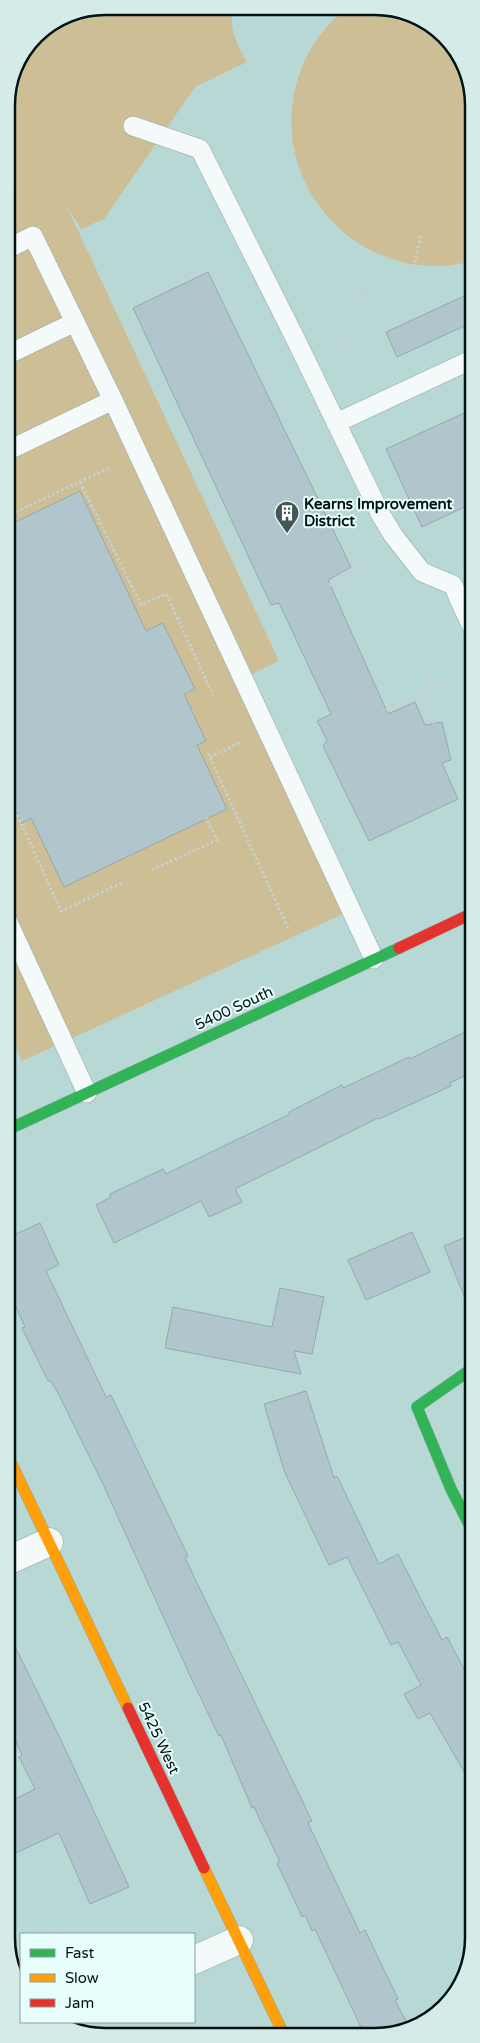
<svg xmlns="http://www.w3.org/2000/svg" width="480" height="2043" font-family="'Varela Round',sans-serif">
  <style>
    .green { fill: #cebe96 }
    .building { fill: #b1c6cc; stroke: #94a9ae }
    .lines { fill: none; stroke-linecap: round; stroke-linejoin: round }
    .lane-casing { stroke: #90a9a7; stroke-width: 20 }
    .street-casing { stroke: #90a9a7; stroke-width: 29 }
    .fast-casing { stroke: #90a9a7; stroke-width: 12 }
    .slow-casing { stroke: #90a9a7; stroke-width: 12 }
    .jam-casing { stroke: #90a9a7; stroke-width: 12 }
    .path { stroke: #c7d0d0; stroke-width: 3; stroke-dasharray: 2.5 2.5; stroke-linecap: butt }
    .lane { stroke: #f4f9f9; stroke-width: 19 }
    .street { stroke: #f4f9f9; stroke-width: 28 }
    .fast { stroke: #30b455; stroke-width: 11 }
    .slow { stroke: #ff9f0a; stroke-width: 11 }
    .jam { stroke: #e5322d; stroke-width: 11 }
    .labels { text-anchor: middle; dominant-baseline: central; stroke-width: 4; stroke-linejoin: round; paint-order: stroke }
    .poi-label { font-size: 15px; font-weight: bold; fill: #001211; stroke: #e7fefd; text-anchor: start }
    .street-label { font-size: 15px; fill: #001211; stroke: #e7fefd }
    .rim { fill: none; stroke: #001211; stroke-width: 2.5 }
  </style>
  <rect width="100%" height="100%" fill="#b7d8d5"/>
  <g class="green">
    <path d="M105,6l128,1c-4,24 3,35 14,55l-52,25 -91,132 -23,10 -14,-22 212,454 -31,15 108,232 -334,153 -15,-31 -1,-931 10,-37 19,-27 32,-21z"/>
    <path d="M347,8h48l54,32 24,52v169c-14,3 -28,6 -42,5 -88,-3 -154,-86 -137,-172 7,-34 25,-65 53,-86z"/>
  </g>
  <g class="building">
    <path d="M208,272l143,295 -23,13 60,134 27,-12 10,23 17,-3 9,38 -9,3 16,36 -89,42 -46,-95 4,-6 -10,-19 14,-7 -52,-111 -8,2 -138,-297z"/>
    <path d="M473,292v30l-76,35 -11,-25z"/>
    <path d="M473,409v94l-51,24 -36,-78z"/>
    <path d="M80,491l66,140 17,-8 32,66 -11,5 22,47 -9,4 30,64 -163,78 -33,-69 -9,5 -15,-32v-265z"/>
    <path d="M473,1028v44l-23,11 1,3 -72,33 -1,-1 -143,71 7,13 -33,15 -8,-16 -87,42 -18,-38 15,-8 -1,-3 53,-25 3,5 124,-60 -1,-2 53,-27 1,3 66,-31 1,2z"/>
    <path d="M40,1223l19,42 -13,6 60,126 5,-2 77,161 -3,2 127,263 -4,2 52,110 5,-3 33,69 -3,1 13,25 -20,11h-23l-50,-107 -3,2 -7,-16 -3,2 -25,-54 3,-1 -26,-55 -2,1 -31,-73 -2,1 -26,-54 -91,-200 -43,-87 -9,-15 -2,1 -26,-53 3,-1 -18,-40v-49z"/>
    <path d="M412,1232l18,40 -64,28 -18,-40z"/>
    <path d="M473,1234v82h-1l-28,-70z"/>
    <path d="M280,1288l44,9 -12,57 -18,-3 7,23 -136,-26 8,-41 99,20z"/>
    <path d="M306,1391l28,87 3,-2 42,88 19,-10 44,86 5,-3 26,49 1,103 -44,-76 -12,6 -14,-25 17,-9 -23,-43 -7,3 -44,-88 -18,8 -44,-92 -21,-69z"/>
    <path d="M7,1630l53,108 69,149 -39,17 -31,-71 -52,24v-54l28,-14 -16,-32 3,-2 -15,-32z"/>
  </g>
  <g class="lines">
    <defs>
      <g id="lane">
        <path d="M133,126l67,23 95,189 86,177 12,20 29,37 31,13 7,16"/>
        <path d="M7,249l26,-13 80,164"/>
        <path d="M7,355l68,-33"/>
        <path d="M336,423l137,-64"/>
        <path d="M7,451l106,-51 261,559"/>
        <path d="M473,594l-13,7 13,28"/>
        <path d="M7,920l80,173"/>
      </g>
      <g id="street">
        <path d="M7,1561l42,-19"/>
        <path d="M194,1960l45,-20"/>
      </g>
      <g id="fast">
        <path d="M7,1130l392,-182"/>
        <path d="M473,1368l-56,39 34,82 22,43"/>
      </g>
      <g id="slow">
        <path d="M7,1454l121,254"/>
        <path d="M204,1868l80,167"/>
      </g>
      <g id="jam">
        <path d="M399,948l74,-35"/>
        <path d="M128,1708l76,160"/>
      </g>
    </defs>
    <use href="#lane" class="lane-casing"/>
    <use href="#street" class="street-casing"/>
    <use href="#fast" class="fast-casing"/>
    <use href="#slow" class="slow-casing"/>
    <use href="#jam" class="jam-casing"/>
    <g class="path">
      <path d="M361,296l1,-4 24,-39"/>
      <path d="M377,375l-15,-30 -13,5 -10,-2 4,-26 9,-14 9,-11 30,-13 17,-12 6,-7 7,-29"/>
      <path d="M80,482l61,123 25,-11 47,101"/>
      <path d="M7,516l104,-49"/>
      <path d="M359,570l13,23 11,12 7,4 18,20 26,59"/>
      <path d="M341,573l8,16"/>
      <path d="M260,604l-135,-297 5,-6 83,-37 146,306 -30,15"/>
      <path d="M426,692l8,32"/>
      <path d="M386,710l74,-34 13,29"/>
      <path d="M208,753l80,175"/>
      <path d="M210,757l31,-15"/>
      <path d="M7,792l54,119 63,-29"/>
      <path d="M152,870l65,-30 -11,-22"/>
    </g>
    <use href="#lane" class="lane"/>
    <use href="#street" class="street"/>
    <use href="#fast" class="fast"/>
    <use href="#slow" class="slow"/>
    <use href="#jam" class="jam"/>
  </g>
  <defs>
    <symbol id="building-pin" viewBox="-11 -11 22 30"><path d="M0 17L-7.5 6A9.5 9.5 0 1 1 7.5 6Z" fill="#405756" stroke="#e7fefd"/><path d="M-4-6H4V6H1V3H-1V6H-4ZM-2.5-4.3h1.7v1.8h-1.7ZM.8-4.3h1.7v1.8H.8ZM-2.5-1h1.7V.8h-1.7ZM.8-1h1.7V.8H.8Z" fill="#fff"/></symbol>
  </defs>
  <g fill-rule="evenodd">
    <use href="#building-pin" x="273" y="499" width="28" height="38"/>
  </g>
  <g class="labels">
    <g class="poi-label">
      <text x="304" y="504">Kearns Improvement<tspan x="304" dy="17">District</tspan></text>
    </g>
    <g class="street-label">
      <text transform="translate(234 1008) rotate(-25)">5400 South</text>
      <text transform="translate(159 1738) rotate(65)">5425 West</text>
    </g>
  </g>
  <path d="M0 0H480V2043H0ZM105 15H375A90 90 0 0 1 465 105V1938A90 90 0 0 1 375 2028H105A90 90 0 0 1 15 1938V105A90 90 0 0 1 105 15Z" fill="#d5ebea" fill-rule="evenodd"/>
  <path class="rim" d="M105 15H375A90 90 0 0 1 465 105V1938A90 90 0 0 1 375 2028H105A90 90 0 0 1 15 1938V105A90 90 0 0 1 105 15Z"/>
  <rect x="20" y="1933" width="175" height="90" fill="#e7fefd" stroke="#8ba09f"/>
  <rect x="30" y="1949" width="25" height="8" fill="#30b455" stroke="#8ba09f"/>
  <text x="65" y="1958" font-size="15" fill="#001211">Fast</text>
  <rect x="30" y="1974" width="25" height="8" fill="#ff9f0a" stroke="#8ba09f"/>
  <text x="65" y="1983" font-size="15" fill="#001211">Slow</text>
  <rect x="30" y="1999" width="25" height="8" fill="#e5322d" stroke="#8ba09f"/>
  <text x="65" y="2008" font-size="15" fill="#001211">Jam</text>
</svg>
